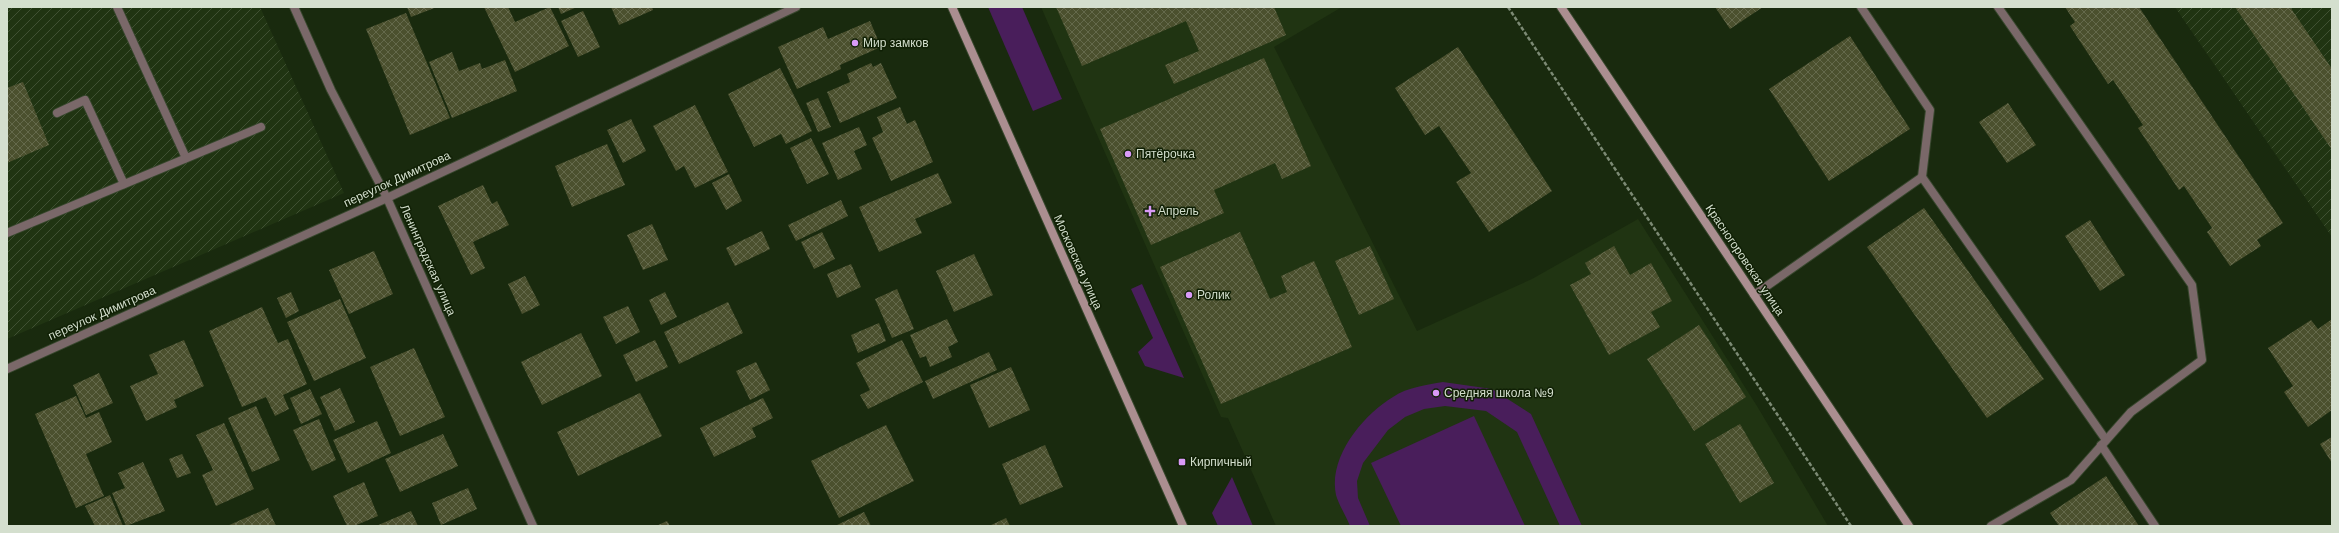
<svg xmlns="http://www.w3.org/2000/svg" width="2339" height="533" font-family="Arial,sans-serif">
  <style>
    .built { fill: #203412 }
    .industrial { fill: url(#industrial-furrows) }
    .grass { fill: #491e5b }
    .building { fill: url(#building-cross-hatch) }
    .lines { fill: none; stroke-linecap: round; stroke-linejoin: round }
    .lane-casing { stroke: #37472d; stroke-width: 10 }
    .street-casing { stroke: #37472d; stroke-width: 10 }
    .secondary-casing { stroke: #37472d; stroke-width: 10 }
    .path { stroke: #7c8a74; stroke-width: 2.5; stroke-dasharray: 4 2; stroke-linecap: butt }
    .lane { stroke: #7a6869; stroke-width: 8 }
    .street { stroke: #7a6869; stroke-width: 8 }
    .secondary { stroke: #ab8e90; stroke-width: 8 }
    .poi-dot { fill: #d99af7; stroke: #102005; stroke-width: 1.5 }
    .labels { text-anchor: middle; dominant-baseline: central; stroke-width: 3; stroke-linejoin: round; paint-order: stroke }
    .poi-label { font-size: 12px; fill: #d4dfce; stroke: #102005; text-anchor: start }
    .street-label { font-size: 12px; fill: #d4dfce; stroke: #102005 }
  </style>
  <defs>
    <pattern id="industrial-furrows" width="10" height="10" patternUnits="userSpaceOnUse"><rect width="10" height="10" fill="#203412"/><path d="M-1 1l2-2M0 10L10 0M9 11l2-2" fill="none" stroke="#405133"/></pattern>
    <pattern id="building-cross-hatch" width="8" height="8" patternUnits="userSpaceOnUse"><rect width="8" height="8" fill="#4b502e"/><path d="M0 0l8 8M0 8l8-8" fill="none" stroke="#64694b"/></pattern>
  </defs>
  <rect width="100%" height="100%" fill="#192a0e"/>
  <path class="built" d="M1041,7h301l-68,40 143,284 115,-52 106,-60 119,187 71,120h-552l-48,-108 -7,-1z"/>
  <g class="industrial">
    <path d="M7,7h253l84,186 -337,146z"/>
    <path d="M2175,7h157v230z"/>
  </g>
  <g class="grass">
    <path d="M988,7h34l40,92 -29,12z"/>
    <path d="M1142,284l42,94 -39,-12 -7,-14 15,-14 -22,-49z"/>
    <path d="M1443,382l49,7 39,25 51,112h-22l-43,-94 -31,-21 -41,-5 -21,3 -19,8 -17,13 -25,33 -6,18 1,17 12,28h-20c-4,-10 -11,-21 -14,-31 -8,-38 27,-80 57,-98 15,-10 33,-12 50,-15z"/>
    <path d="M1474,416l51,110h-124l-30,-63z"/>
    <path d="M1232,477l21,49h-35l-6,-13z"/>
  </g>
  <g class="building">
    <path d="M407,7h30l-26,10z"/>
    <path d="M484,7h24l7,15 35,-15 19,39 -54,26z"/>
    <path d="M558,7h19l-16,7z"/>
    <path d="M611,7h41l1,3 -34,15z"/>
    <path d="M1056,7h218l12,28 -112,49 -9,-19 34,-14 -13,-30 -104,45z"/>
    <path d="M1715,7h48l-33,22z"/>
    <path d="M2065,7h74l144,216 -26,17 4,6 -31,20 -23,-34 5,-4 -28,-42 -5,4 -41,-62 5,-3 -30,-45 -5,4 -38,-58 5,-4z"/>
    <path d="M2235,7h55l42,62v81z"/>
    <path d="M583,11l17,36 -22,10 -17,-36z"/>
    <path d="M406,13l44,105 -40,17 -44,-106z"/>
    <path d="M870,21l11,26 -41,18 1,4 -44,20 -19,-42 45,-20 5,12z"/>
    <path d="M1850,36l60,93 -81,52 -60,-92z"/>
    <path d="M1458,47l94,144 -63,41 -33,-50 15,-9 -32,-47 -14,9 -30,-47z"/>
    <path d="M452,52l7,19 21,-8 2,6 23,-9 12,31 -65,27 -23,-56z"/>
    <path d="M1264,58l47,108 -29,13 -7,-16 -61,27 10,23 -73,32 -51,-116z"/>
    <path d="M871,63l2,4 8,-4 16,35 -57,25 -13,-31 23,-10 -3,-8z"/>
    <path d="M780,68l32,63 -26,13 -5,-10 -27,13 -26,-53z"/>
    <path d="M23,82l26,63 -42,18v-75z"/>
    <path d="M818,98l13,29 -13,5 -12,-29z"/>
    <path d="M2008,103l28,42 -29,18 -28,-41z"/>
    <path d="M695,105l33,67 -33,16 -11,-22 -8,5 -23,-45z"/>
    <path d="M900,107l7,17 8,-4 18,42 -42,19 -19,-43 11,-6 -6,-15z"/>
    <path d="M631,119l15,32 -23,12 -16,-33z"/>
    <path d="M859,127l8,18 -13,6 8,18 -24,11 -16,-37z"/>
    <path d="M811,138l18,36 -22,10 -17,-36z"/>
    <path d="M607,144l18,41 -53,22 -17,-41z"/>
    <path d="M938,173l14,30 -37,16 7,14 -43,19 -20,-45z"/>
    <path d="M729,174l13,27 -16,9 -14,-27z"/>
    <path d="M483,185l9,19 5,-3 12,24 -36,17 12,26 -14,7 -33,-69z"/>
    <path d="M841,200l7,16 -52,25 -8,-16z"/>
    <path d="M1924,208l120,171 -57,39 -120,-171z"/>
    <path d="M2090,220l35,55 -25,16 -35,-55z"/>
    <path d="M652,224l16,36 -25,10 -16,-35z"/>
    <path d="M762,231l8,18 -35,17 -9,-18z"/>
    <path d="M822,232l13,27 -21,10 -13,-27z"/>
    <path d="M1240,232l30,67 17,-7 -6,-16 33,-15 38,86 -131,57 -61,-137z"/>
    <path d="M1370,246l24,53 -35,16 -24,-54z"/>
    <path d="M1614,246l16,29 21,-12 21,38 -21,11 9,15 -51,28 -39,-70 21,-11 -6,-11z"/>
    <path d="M374,251l19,43 -44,20 -20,-44z"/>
    <path d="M974,254l19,41 -39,17 -18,-41z"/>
    <path d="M851,264l10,23 -24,11 -10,-24z"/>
    <path d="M525,276l15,29 -18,9 -14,-30z"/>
    <path d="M897,289l17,40 -22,9 -17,-39z"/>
    <path d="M291,292l8,19 -13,7 -9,-20z"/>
    <path d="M665,292l12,25 -16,8 -12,-25z"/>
    <path d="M340,299l26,59 -52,23 -27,-59z"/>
    <path d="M728,302l15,31 -64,31 -15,-32z"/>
    <path d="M628,306l12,26 -24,12 -13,-27z"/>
    <path d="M262,307l16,36 10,-4 19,45 -24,11 6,14 -14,7 -9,-19 -24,10 -33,-76z"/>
    <path d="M947,319l11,23 -10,5 4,10 -22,10 -4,-11 -6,2 -10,-23z"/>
    <path d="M2332,319v91l-24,17 -24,-35 9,-6 -25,-38 43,-28 7,9z"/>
    <path d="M879,323l7,18 -28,12 -7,-18z"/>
    <path d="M1699,325l47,72 -52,34 -47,-72z"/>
    <path d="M581,333l21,43 -60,29 -21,-43z"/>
    <path d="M184,340l20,46 -30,14 3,7 -31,14 -16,-35 28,-12 -9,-19z"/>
    <path d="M655,340l13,27 -32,15 -13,-27z"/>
    <path d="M902,340l21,42 -55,27 -8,-14 10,-5 -14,-27z"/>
    <path d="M414,348l31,69 -45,19 -30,-69z"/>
    <path d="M989,352l8,18 -64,29 -8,-18z"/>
    <path d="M756,362l14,28 -20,10 -14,-29z"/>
    <path d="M1011,367l19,43 -41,18 -19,-43z"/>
    <path d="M99,373l14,30 -27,12 -13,-30z"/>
    <path d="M340,388l15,34 -20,9 -15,-34z"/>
    <path d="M310,389l12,25 -21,10 -11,-26z"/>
    <path d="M640,393l22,43 -84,40 -21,-44z"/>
    <path d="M76,396l10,22 13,-6 13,30 -26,12 18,42 -28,12 -41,-94z"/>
    <path d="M763,398l10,20 -21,10 4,9 -42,20 -14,-29z"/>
    <path d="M256,406l24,54 -28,12 -24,-54z"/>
    <path d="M319,419l17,41 -24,11 -19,-41z"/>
    <path d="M377,421l14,32 -43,20 -15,-33z"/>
    <path d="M224,423l30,66 -38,17 -14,-31 11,-5 -17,-35z"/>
    <path d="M1740,424l34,59 -34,20 -35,-59z"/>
    <path d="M886,425l28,56 -75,37 -28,-57z"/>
    <path d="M443,434l15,32 -58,26 -15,-33z"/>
    <path d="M2332,437v26l-12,-19z"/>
    <path d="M1045,445l18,42 -43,18 -18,-41z"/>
    <path d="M182,454l9,19 -14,5 -8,-19z"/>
    <path d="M143,462l22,49 -39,15 -14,-33 13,-5 -7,-15z"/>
    <path d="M2106,476l33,50h-80l-9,-13z"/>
    <path d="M364,482l14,34 -24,10h-7l-14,-30z"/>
    <path d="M468,488l9,21 -36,16 -9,-22z"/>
    <path d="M110,495l13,31h-28l-10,-20z"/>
    <path d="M268,508l8,18h-49z"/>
    <path d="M411,511l7,15h-42z"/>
    <path d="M864,512l7,14h-33l-1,-1z"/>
    <path d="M1006,518l4,8h-21z"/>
    <path d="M667,521l3,5h-14z"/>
  </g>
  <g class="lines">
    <defs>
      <g id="lane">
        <path d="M117,7l69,151"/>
        <path d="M1861,7l69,103 -8,67"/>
        <path d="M57,113l28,-13 39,84"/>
        <path d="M7,233l254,-106"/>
        <path d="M1754,295l168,-118 184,263"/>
        <path d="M2101,445l54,81"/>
        <path d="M1991,526l80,-46 60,-68 71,-52 -10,-75 -194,-278"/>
      </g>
      <g id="street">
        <path d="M294,7l37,83 56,108 146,328"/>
        <path d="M7,369l380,-171 409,-191"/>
      </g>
      <g id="secondary">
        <path d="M952,7l231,519"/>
        <path d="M1561,7l348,519"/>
      </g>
    </defs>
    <use href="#lane" class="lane-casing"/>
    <use href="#street" class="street-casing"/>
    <use href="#secondary" class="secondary-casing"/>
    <path class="path" d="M1508,7l343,519"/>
    <use href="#lane" class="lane"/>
    <use href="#street" class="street"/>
    <use href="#secondary" class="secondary"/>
  </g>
  <g class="poi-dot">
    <circle cx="855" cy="43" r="4"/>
    <circle cx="1128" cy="154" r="4"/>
    <path d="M1148 205h4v4h4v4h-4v4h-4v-4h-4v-4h4z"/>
    <circle cx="1189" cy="295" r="4"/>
    <circle cx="1436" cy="393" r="4"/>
    <rect x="1178" y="458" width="8" height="8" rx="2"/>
  </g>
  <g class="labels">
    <g class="poi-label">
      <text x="863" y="43">Мир замков</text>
      <text x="1136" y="154">Пятёрочка</text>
      <text x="1158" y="211">Апрель</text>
      <text x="1197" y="295">Ролик</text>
      <text x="1444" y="393">Средняя школа №9</text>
      <text x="1190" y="462">Кирпичный</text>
    </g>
    <g class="street-label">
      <text transform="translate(397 179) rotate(-25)">переулок Димитрова</text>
      <text transform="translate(428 260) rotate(66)">Ленинградская улица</text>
      <text transform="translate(1745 260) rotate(56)">Красногоровская улица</text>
      <text transform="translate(1078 262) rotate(66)">Московская улица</text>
      <text transform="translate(102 313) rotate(-24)">переулок Димитрова</text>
    </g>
  </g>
  <rect width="2339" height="533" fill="none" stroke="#d4dfce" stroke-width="16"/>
</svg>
